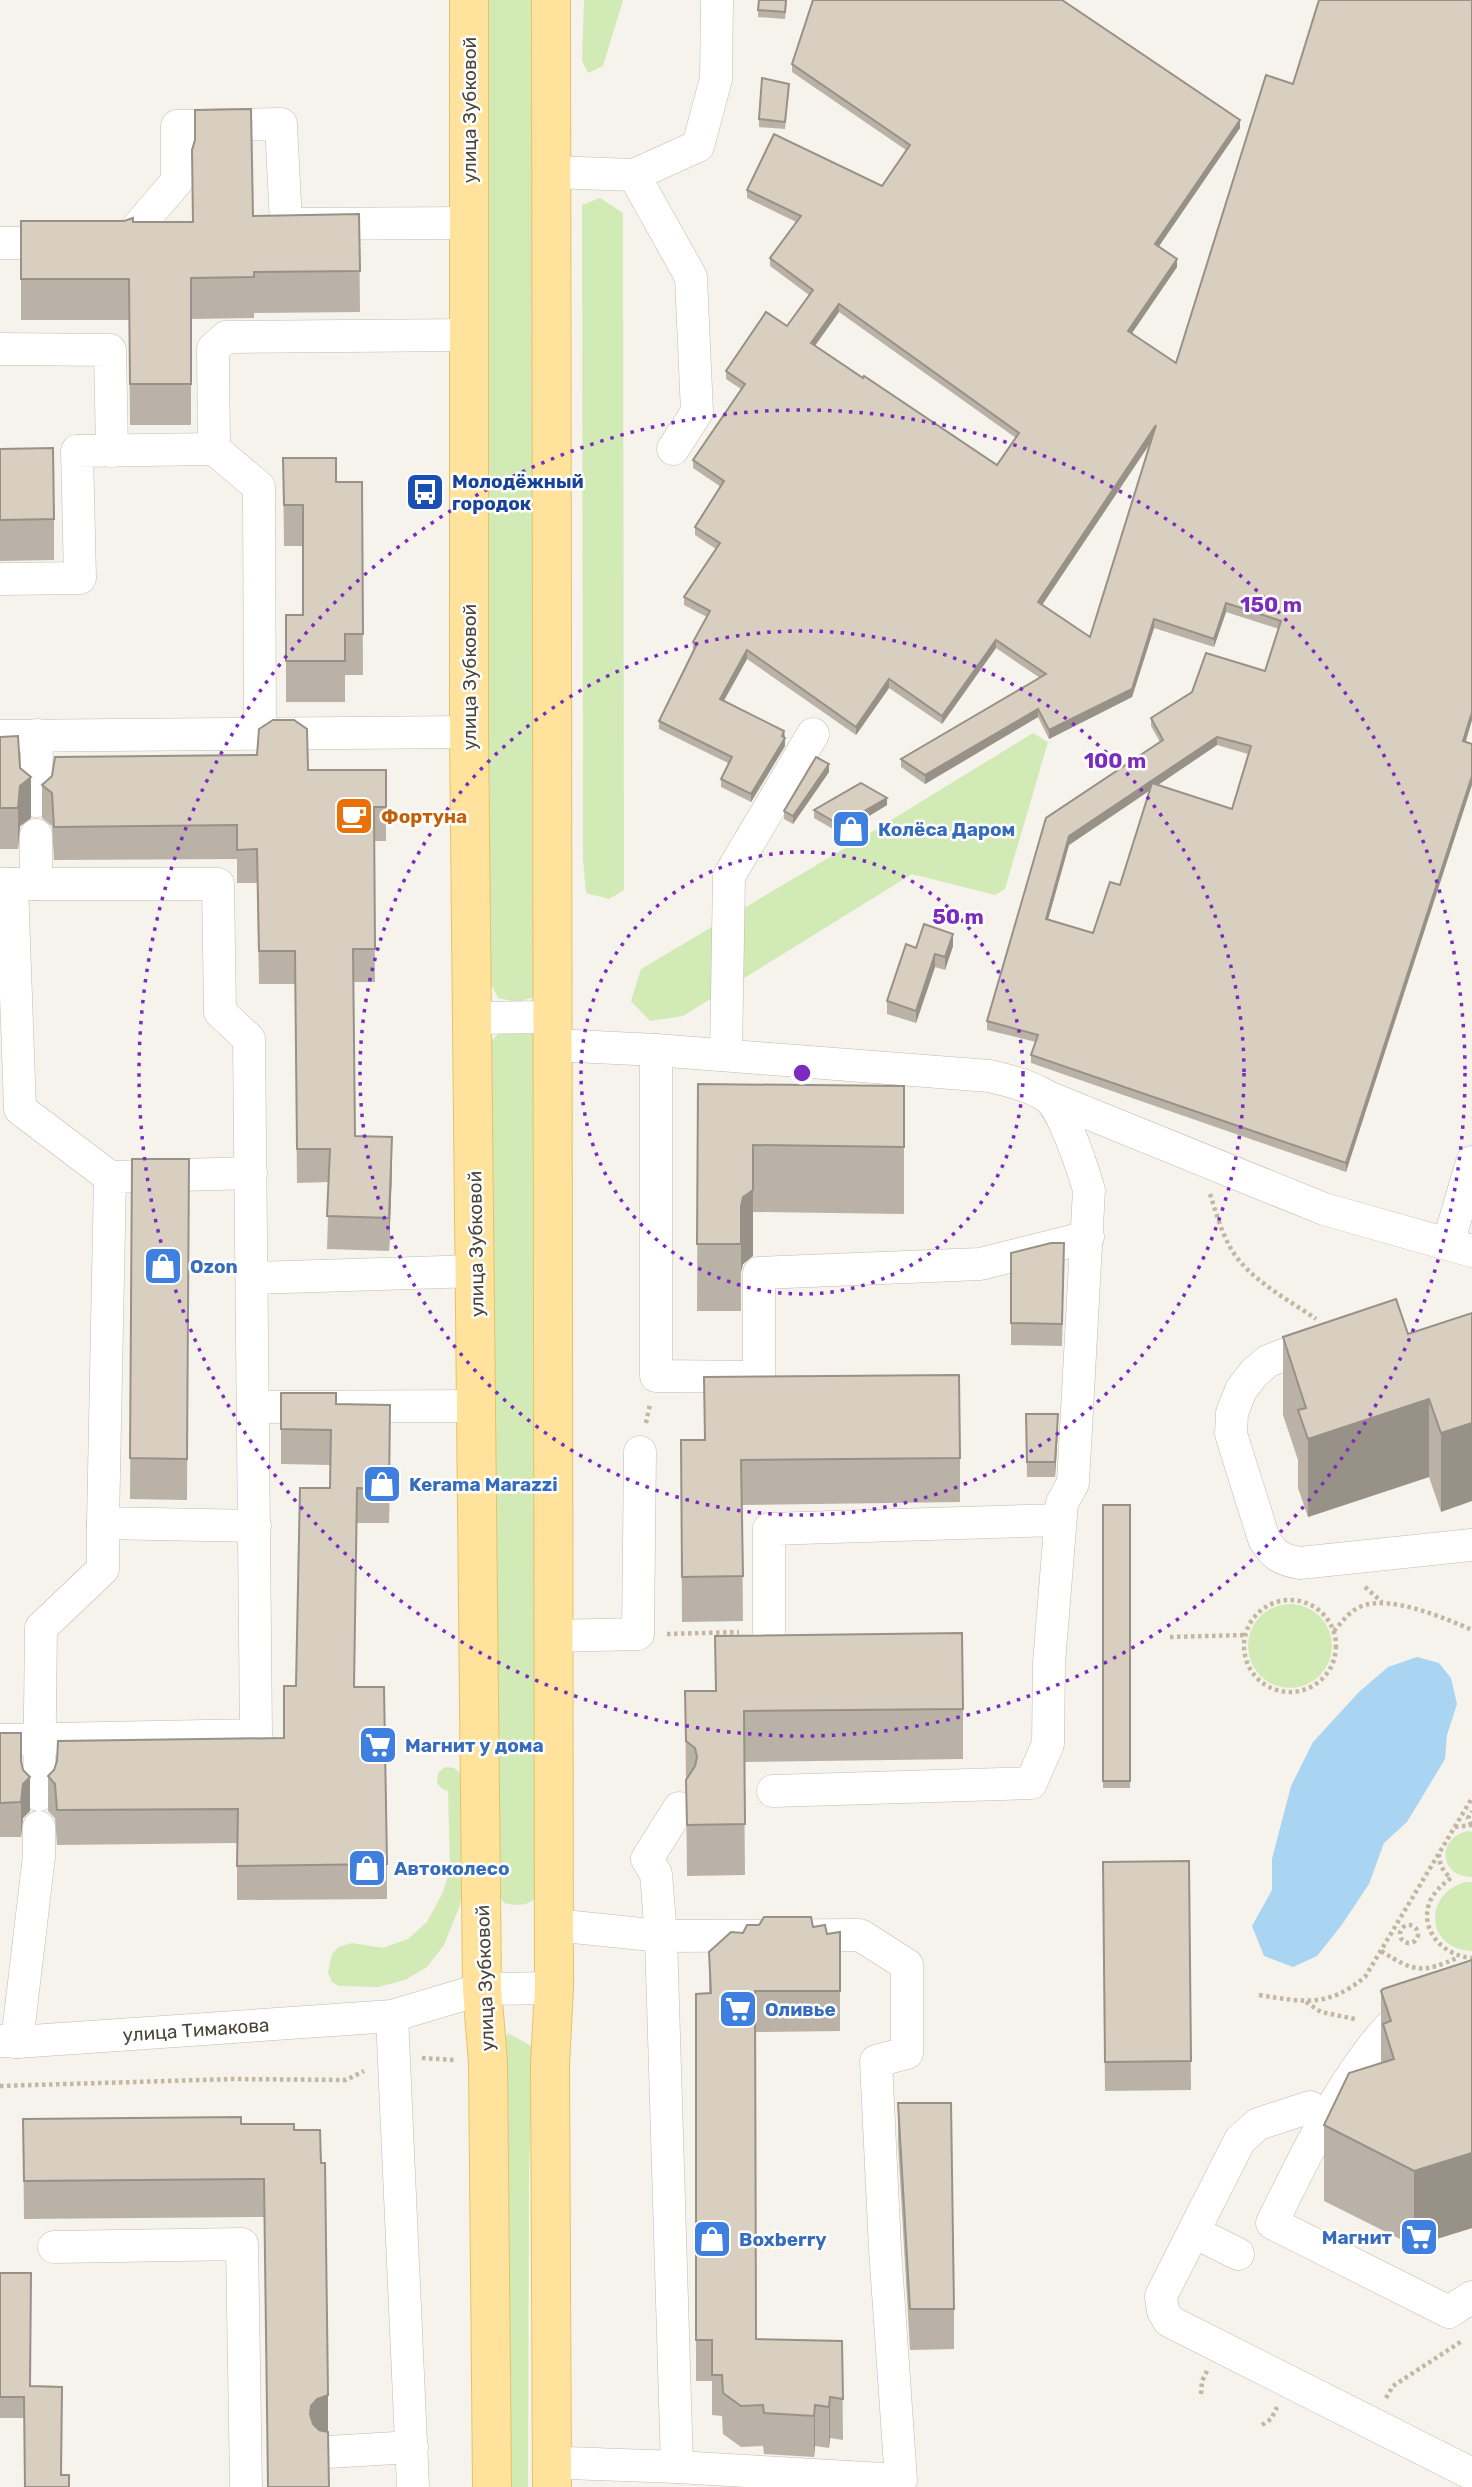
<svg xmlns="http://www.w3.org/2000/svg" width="1472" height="2487" font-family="Rubik,sans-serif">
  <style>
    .green { fill: #d2eab5 }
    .water { fill: #a9d4f2 }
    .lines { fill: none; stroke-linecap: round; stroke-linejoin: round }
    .minor-casing { stroke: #c2bbae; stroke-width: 33 }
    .major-casing { stroke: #e6c16a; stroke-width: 40 }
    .path { stroke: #c4b79f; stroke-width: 4.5; stroke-dasharray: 3.5 3.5; stroke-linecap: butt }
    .minor { stroke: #fff; stroke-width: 32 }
    .major { stroke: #ffe39c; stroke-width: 38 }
    .wall { fill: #bab2a6; fill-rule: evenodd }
    .shaded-wall { fill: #979187 }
    .building { fill: #d8cfc1; stroke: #979187; stroke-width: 2; fill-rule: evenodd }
    .ring { fill: none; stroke: #7b2cbf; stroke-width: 3.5; stroke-dasharray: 3.5 7 }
    .labels { text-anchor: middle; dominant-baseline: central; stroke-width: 5; stroke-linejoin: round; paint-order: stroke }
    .street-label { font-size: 19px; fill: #4b4439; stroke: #fff }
    .transit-label { font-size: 19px; font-weight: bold; fill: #164399; stroke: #fff; text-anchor: start }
    .food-label { font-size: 19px; font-weight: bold; fill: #c56008; stroke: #fff; text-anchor: start }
    .shop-label { font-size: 19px; font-weight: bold; fill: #366cbe; stroke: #fff; text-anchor: start }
    .centre { fill: #7b2cbf; stroke: #fff; stroke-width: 3.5 }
    .ring-label { font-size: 21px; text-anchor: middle; font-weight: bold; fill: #7b2cbf; stroke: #fff; stroke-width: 5; stroke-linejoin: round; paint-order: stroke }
  </style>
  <rect width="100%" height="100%" fill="#f6f3ec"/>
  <g class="green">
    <path d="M482,0h56l-3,997 -18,5 -19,-4 -9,-18z"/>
    <path d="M584,0h39l-20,66 -15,7 -6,-12z"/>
    <path d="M600,198l23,15 1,677 -15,9 -23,-6 -3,-34 -1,-654z"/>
    <path d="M1033,733l15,9 -43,147 -10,6 -83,-21 -229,142 -33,5 -19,-20 10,-32 211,-125z"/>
    <path d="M499,1033h33l9,11 1,850c-13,11 -22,13 -38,9l-8,-12 -7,-847z"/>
    <circle cx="1290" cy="1646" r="42"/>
    <path d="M445,1767l9,1 6,5 3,17 3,80 -6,35 -16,40 -17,22 -22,13 -27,7 -39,-1 -7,-4 -4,-9 4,-19 7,-7 13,-4 31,5 25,-9 19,-17 16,-30 7,-23 -2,-78 -6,-2 -5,-6 1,-10z"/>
    <path d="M1468,1831l4,1v45c-33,0 -36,-39 -4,-46z"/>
    <path d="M1465,1882h7v69c-46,-2 -50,-56 -7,-69z"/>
    <path d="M508,2033l23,13 2,17 -4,107 -1,317h-18l-2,-323 -5,-122z"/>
  </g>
  <path class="water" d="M1417,1657l22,6 12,15 6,26 -10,31 -2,24 -38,63 -23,21 -15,41 -28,42 -24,30 -24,11 -29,-11 -12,-30 20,-36v-31l19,-73 22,-44 46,-50 29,-25z"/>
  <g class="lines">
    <defs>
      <g id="minor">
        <path d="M551,172l83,3 64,-29 18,-67 1,-79"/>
        <path d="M634,175l57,102 6,135 -24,37"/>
        <path d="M0,243h62"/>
        <path d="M110,243h14l53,-62v-55l104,-2 5,100 182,-1"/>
        <path d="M0,349l110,1 2,101"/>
        <path d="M214,449l-1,-100 13,-12 242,-2"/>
        <path d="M0,579l80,-1 -3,-127 137,-2 45,38 1,246"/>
        <path d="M0,736l469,-4"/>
        <path d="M36,801l1,-66"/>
        <path d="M36,835v49"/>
        <path d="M0,884h218l2,128 29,27 7,696 -256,5"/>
        <path d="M12,884l8,225 90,68"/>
        <path d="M473,1018l81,-1"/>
        <path d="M554,1045l102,5 333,26c19,4 41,10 57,20 17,11 37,74 43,94l-16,293 -11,20 -13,160 -1,81 -17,39 -258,8"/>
        <path d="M656,1050v326l103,1v-104l221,-9 108,-27"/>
        <path d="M726,1055l3,-179 84,-142"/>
        <path d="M1048,1097l276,112 148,42"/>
        <path d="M251,1173l-141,4 -7,346 152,3"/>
        <path d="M1448,1244l24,-82"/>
        <path d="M252,1278l224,-7"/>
        <path d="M1325,1349l-39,5 -18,7 -14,12 -13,17 -9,23 -1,21 33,105c9,16 18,21 36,24l172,-18"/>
        <path d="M254,1407l223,-1"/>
        <path d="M769,1632v-103l291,-9"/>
        <path d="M554,1636l84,-2 2,-182"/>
        <path d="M39,1795l2,-167 62,-59v-46"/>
        <path d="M554,1925l107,11 199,-1 47,30v88l-31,8 9,188 16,231 -224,-13 -16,-531 -5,-62 -9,-15 32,-51"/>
        <path d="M1472,1995c-24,5 -52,9 -72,23 -17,13 -30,32 -42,49 -34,49 -60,103 -86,156l177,89 23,-15"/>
        <path d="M392,2016l21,471"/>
        <path d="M0,2041l17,1 375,-26 90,-27 72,-1"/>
        <path d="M17,2042l22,-186v-29"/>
        <path d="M1310,2107l-52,17 -18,16 -79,156 2,15 6,10 303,153"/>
        <path d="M1194,2232l44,22"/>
        <path d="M54,2247l188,-3 4,243"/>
        <path d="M328,2452l84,-5"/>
        <path d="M553,2460l14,3 110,4"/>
      </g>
      <g id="major">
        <path d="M469,0v732l13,1257 6,73 4,425"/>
        <path d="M551,0l3,1988 -4,76 2,423"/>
      </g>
    </defs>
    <use href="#minor" class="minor-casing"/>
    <use href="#major" class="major-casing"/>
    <g class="path">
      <path d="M1210,1194c7,21 12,42 25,61 19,27 54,45 81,64"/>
      <path d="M646,1423l4,-19"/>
      <path d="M1365,1587l17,15"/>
      <circle cx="1290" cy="1646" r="46"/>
      <path d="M1334,1631c8,-9 15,-20 28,-25 29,-11 83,12 110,24"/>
      <path d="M667,1634l72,-2"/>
      <path d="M1170,1637l75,-2"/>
      <path d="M1471,1825l-3,-7 4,-7"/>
      <path d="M1455,1827l17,-2"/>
      <path d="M1439,1854c0,10 4,18 12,24 -8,6 -15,12 -20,21 -14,30 12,57 41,59"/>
      <circle cx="1409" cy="1934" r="9"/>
      <path d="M1381,1951c34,21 40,23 78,6"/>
      <path d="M1259,1995c45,7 68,13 106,-18l107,-179"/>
      <path d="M1306,2002l15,10 34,7"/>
      <path d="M422,2058l33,2"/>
      <path d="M0,2086l234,-7 112,1 18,-9"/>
      <path d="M1201,2394l1,-13 5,-10"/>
      <path d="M1386,2398l7,-12 69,-45"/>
      <path d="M1262,2425l9,-6 6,-12"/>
    </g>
    <use href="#minor" class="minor"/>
    <use href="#major" class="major"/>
  </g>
  <g class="wall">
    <path d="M787,0l-2,19 -27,-2v-7z"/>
    <path d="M792,64l448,64 -81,118 18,21 -45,66 340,387 -126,452 -315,-109v-8l5,-13 -49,-12v-9l59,-203 114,-76 -9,-16v-8l114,-47 14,-42 -53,-17 -12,35 -60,-19 -22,69 -83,42 -11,-22 -113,67 -24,-17v-8l139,-81 -44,-30 -54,76 -53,-36 -33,47 -109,-76 -23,42 60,30 1,7v8l-34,56 -30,-15v-8l7,-16 -69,-34v-8l34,-71v-8l14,-25 -23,-12v-8l32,-48 -21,-14v-8l26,-40 -28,-19v-8l48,-71 -15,-10v-8l61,-45 22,-31 -39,-29v-8l26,-36 -49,-24v-8l135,-4 24,-36 -114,-78zM839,312l177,126 -19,27 -182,-119zM1152,441l-62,196 -48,-32zM1217,745l31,9 -16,55 -74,-24zM1149,791l-29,94 -27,48 -45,-14 21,-74z"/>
    <path d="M789,91l-4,38 -26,-2v-8z"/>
    <path d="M192,150l61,66 106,-2 1,98 -106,1v5l-63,1v106h-61l-1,-105h-108v-99l112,1h60z"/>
    <path d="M0,449l54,70v41l-54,1z"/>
    <path d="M283,458l53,24h26l1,193h-18v27h-59v-87h17v-69h-19z"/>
    <path d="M0,737l31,81 -11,8 -2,23h-18z"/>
    <path d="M308,770h78v71h-12l1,141h-22l2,154 37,34 -3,81 -62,-2 2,-67 -32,1 -2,-199h-36l-2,-101h-20v-24l-183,1 -2,-34 -10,-8v-33z"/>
    <path d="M829,772l-36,52 -9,-5v-8z"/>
    <path d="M887,805l-26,16 -11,18 -36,-21v-8z"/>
    <path d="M953,946l-8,24 -10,-3 -19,56 -29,-9v-13l29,-53z"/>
    <path d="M698,1084l206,2v128l-151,-2v44l-10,8 -2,8v39h-44z"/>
    <path d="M132,1159h57l-2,341 -57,-1z"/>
    <path d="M1011,1253l53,12 -2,81 -51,-1z"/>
    <path d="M1472,1313l-31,199 -12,-35 -121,40 -10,-29v-28l-15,-45v-78l125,-3z"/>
    <path d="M704,1377l256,81v44l-218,3 1,116 -61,1 -1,-182h23z"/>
    <path d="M281,1393l55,11 54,36 -1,83h-32l-3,164 33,177v35l-150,1v-57l-180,2 -2,-27 -7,-7v-35l236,-38 12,-52 34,-198v-23l-49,-1z"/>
    <path d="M1026,1414l32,15 -3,48h-28z"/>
    <rect x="1103" y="1505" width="27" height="283"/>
    <path d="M685,1691l278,18v50l-219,3 1,113 -58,1z"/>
    <path d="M0,1733l21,29 9,49 -7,7 -2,19h-21z"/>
    <path d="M1189,1861l2,229 -86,1 -2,-229z"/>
    <path d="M813,1927l14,7 13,-2v99l-85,1 1,307 86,2 1,99 -13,-2 -1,10 -14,-2 -1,11 -50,-3 -1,-8 -22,1 -18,-13 -1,-18 -10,-1v-34h-16v-387l13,-1v-41l34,-19z"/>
    <path d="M1472,1960v268l-58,18 -90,-45v-76l57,-62v-72z"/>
    <path d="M898,2103l56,206v40l-44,1 -12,-206z"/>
    <path d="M23,2119l218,5 53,6 34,302 -64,-215 -240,2z"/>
    <path d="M0,2273l30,113 31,89 8,12 -45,-69h-24z"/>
  </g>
  <g class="shaded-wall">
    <path d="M1240,120v8l-85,124v-8z"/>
    <path d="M1177,259v8l-49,72v-8z"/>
    <path d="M839,304v8l-28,39v-8z"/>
    <path d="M1156,425v9l-118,177v-9z"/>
    <path d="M1226,603v9l-12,35v-8z"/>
    <path d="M1154,619v9l-22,69 -83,42v-9z"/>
    <path d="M996,640v8l-54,76v-8z"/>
    <path d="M747,650v9l-27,48v-8z"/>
    <path d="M889,679v9l-33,47v-8z"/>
    <path d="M1038,709v8l-113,67v-9z"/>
    <path d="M1472,712v8l-9,29v-8z"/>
    <path d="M784,731l1,15 -34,56v-8z"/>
    <path d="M1217,737v8l-148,100 -23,82v-8l23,-83z"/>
    <path d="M829,764v8l-36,52v-8z"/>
    <path d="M1472,776v9l-126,387v-9z"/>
    <path d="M31,777v41l-11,8 -2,23v-41l2,-22z"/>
    <path d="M887,798v7l-26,16 -11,18v-8l11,-18z"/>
    <path d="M953,934v12l-8,24v-13z"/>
    <path d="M935,954v13l-19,56v-12z"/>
    <path d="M392,1137v33l-3,81v-33z"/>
    <path d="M753,1145v111l-10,8 -2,8v39v-105z"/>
    <path d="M1429,1399v78l-121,40v-78z"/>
    <path d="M390,1405v35l-1,83v-34z"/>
    <path d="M1058,1414v15l-3,48v-15z"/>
    <path d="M1472,1423v78l-31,11v-79z"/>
    <path d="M30,1777v34l-7,7 -2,19v-35l2,-18z"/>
    <path d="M1472,2153v75l-58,18v-75z"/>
    <path d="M328,2395v39l-11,3 -7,-23 1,-8 6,-7z"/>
    <path d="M830,2397v41l-1,10v-41z"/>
    <path d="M815,2405v41l-1,11v-41z"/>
  </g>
  <g class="building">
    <path d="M759,0h27l-1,12 -27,-2z"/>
    <path d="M813,0h249l178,120 -85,124 22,15 -49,72 48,32 90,-288 27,9 26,-84h153v712l-9,29 9,3v32l-126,387 -315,-108 7,-20 -51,-14 59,-203 117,-78 -12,-22 41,-26 14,-39 59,18 16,-50 -55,-18 -12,36 -60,-20 -22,70 -83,41 -11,-21 -113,66 -24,-16 145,-85 -50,-34 -54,76 -53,-37 -33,48 -109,-77 -27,49 64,32 -2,5 3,2 -34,56 -30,-15 11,-22 -73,-36 38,-77 -4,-2 17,-31 -26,-14 36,-54 -25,-16 29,-46 -31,-21 52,-76 -19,-13 40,-59 21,14 26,-36 -43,-32 31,-42 -54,-26 27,-56 108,52 28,-41 -118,-81zM839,304l180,129 -22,32 -133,-89 -1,2 -52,-35zM1156,425l-66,212 -52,-35zM1217,737l34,9 -19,63 -80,-26 -32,102 -10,-3 -17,51 -47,-14 23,-83z"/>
    <path d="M762,78l27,6 -4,38 -26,-3z"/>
    <path d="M251,109l2,107 106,-2 1,57 -106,1v5l-63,1v106h-61l-1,-105h-108v-58h103l9,-3v4h60l-1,-72 3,-10v-30z"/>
    <path d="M53,448l1,71 -54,1v-71z"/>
    <path d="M283,458h53v24h26l1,152h-18v27h-59v-46h17v-110h-19z"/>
    <path d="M273,720h21l13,9 1,41h78v37h-12l1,142h-22l2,187 37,1 -3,81 -62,-2 3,-67h-33l-2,-198h-36l-2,-102 -20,1v-25l-183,2 -2,-34 -10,-8 10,-9 3,-19 202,-2 2,-26z"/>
    <path d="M18,736l2,32 11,9 -11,9 -2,22h-18v-71z"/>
    <path d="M816,757l13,7 -36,52 -9,-5z"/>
    <path d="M861,783l26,15 -26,15 -11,18 -36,-21z"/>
    <path d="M924,924l29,10 -8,23 -10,-3 -19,57 -29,-10 19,-57 10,4z"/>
    <path d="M698,1084l206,2v61l-151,-2v45l-10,7 -2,9v38h-44z"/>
    <path d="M132,1159h57l-2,300 -57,-1z"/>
    <path d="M1051,1243h13l-2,81 -51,-1v-70z"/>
    <path d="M1396,1299l12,35 64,-21v110l-31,10 -12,-34 -121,40 -10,-29 8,-2 -23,-71z"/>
    <path d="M959,1375l1,83 -219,2 2,116 -61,1 -1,-137h24l-1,-63z"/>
    <path d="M281,1393h55v11l54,1 -1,84 -32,-1 -3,199h30l3,177 -150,2 1,-57 -181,1 -2,-26 -7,-8 6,-6 3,-9 1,-20 226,-3v-52h12l4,-198h30l1,-58 -50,-1z"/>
    <path d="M1026,1414h32l-3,48h-28z"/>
    <rect x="1103" y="1505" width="27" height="276"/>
    <path d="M962,1633l1,76 -219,2 1,113 -58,1 -1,-45 9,-14 2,-9 -2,-9 -9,-7 -1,-50h31l-1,-55z"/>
    <path d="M0,1733h21v28l2,9 7,7 -7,7 -2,18 -21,1z"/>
    <path d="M1189,1861l2,200 -86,1 -2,-200z"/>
    <path d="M764,1917h47l2,10 12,-2 2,9 13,-2v59h-85l1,348 86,2 1,58 -13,-2 -1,10 -14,-2 -1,11 -50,-3 -1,-8 -22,1 -18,-13 -1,-18h-10v-35h-16v-346l15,-1 -2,-41 22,-20 12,1 4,-8h12z"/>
    <path d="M1472,1960v193l-58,18 -90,-46 25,-52 45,-14 -11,-35 8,-3 -10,-30 2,-2z"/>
    <path d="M898,2103h53l3,206h-44z"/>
    <path d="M241,2117v7h53v6h26l1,33h4l3,232 -11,4 -6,7 -1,8 3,10 6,6 9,2 1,55h-61l-4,-308 -240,2 -1,-62z"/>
    <path d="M0,2273h31l-1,113 32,1 -1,88h8v12h-44l-1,-90h-24z"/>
  </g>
  <g class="ring">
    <circle cx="802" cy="1073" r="221"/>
    <circle cx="802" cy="1073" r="442"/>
    <circle cx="802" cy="1073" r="663"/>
  </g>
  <defs>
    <symbol id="bus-square" viewBox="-11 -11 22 22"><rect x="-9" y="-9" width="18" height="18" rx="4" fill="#1a4fb4" stroke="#fff"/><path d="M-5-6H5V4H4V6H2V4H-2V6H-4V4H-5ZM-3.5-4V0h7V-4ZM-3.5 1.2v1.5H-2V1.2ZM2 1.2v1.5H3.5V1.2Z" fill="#fff"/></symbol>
    <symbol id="cafe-square" viewBox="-11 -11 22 22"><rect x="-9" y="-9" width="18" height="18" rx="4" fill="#e8710a" stroke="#fff"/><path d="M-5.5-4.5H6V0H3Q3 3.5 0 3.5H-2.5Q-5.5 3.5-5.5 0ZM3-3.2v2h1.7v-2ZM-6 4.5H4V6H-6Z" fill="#fff"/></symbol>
    <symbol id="shop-square" viewBox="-11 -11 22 22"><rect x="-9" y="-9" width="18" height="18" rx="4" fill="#3f7fe0" stroke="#fff"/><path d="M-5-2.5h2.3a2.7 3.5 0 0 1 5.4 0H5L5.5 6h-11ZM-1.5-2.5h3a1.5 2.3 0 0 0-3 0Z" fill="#fff"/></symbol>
    <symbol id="supermarket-square" viewBox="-11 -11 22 22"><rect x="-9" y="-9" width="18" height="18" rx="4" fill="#3f7fe0" stroke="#fff"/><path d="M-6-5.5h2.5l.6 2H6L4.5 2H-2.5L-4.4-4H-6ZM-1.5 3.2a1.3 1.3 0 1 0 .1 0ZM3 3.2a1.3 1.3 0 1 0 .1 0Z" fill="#fff"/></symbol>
  </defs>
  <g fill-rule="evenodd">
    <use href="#bus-square" x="403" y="470" width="44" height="44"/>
    <use href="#cafe-square" x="332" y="794" width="44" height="44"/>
    <use href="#shop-square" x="829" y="807" width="44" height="44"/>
    <use href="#shop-square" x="141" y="1244" width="44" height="44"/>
    <use href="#shop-square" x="360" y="1462" width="44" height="44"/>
    <use href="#supermarket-square" x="356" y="1723" width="44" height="44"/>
    <use href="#shop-square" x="345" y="1846" width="44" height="44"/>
    <use href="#supermarket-square" x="716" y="1987" width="44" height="44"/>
    <use href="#supermarket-square" x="1397" y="2215" width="44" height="44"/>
    <use href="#shop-square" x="690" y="2217" width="44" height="44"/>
  </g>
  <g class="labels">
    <g class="street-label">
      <text transform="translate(469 110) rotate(-90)">улица Зубковой</text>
      <text transform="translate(469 677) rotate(-90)">улица Зубковой</text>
      <text transform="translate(476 1244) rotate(-91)">улица Зубковой</text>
      <text transform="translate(485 1978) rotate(-92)">улица Зубковой</text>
      <text transform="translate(196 2030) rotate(-4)">улица Тимакова</text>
    </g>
    <g class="transit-label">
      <text x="452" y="481">Молодёжный<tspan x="452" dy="22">городок</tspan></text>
    </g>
    <g class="food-label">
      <text x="381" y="816">Фортуна</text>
    </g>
    <g class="shop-label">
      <text x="878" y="829">Колёса Даром</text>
      <text x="190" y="1266">Ozon</text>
      <text x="409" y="1484">Kerama Marazzi</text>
      <text x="405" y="1745">Магнит у дома</text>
      <text x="394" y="1868">Автоколесо</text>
      <text x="765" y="2009">Оливье</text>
      <text x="1392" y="2237" text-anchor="end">Магнит</text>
      <text x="739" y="2239">Boxberry</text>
    </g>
  </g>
  <circle cx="802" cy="1073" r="10" class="centre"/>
  <g class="ring-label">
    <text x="1271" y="612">150 m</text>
    <text x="1115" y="768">100 m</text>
    <text x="958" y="924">50 m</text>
  </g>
</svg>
